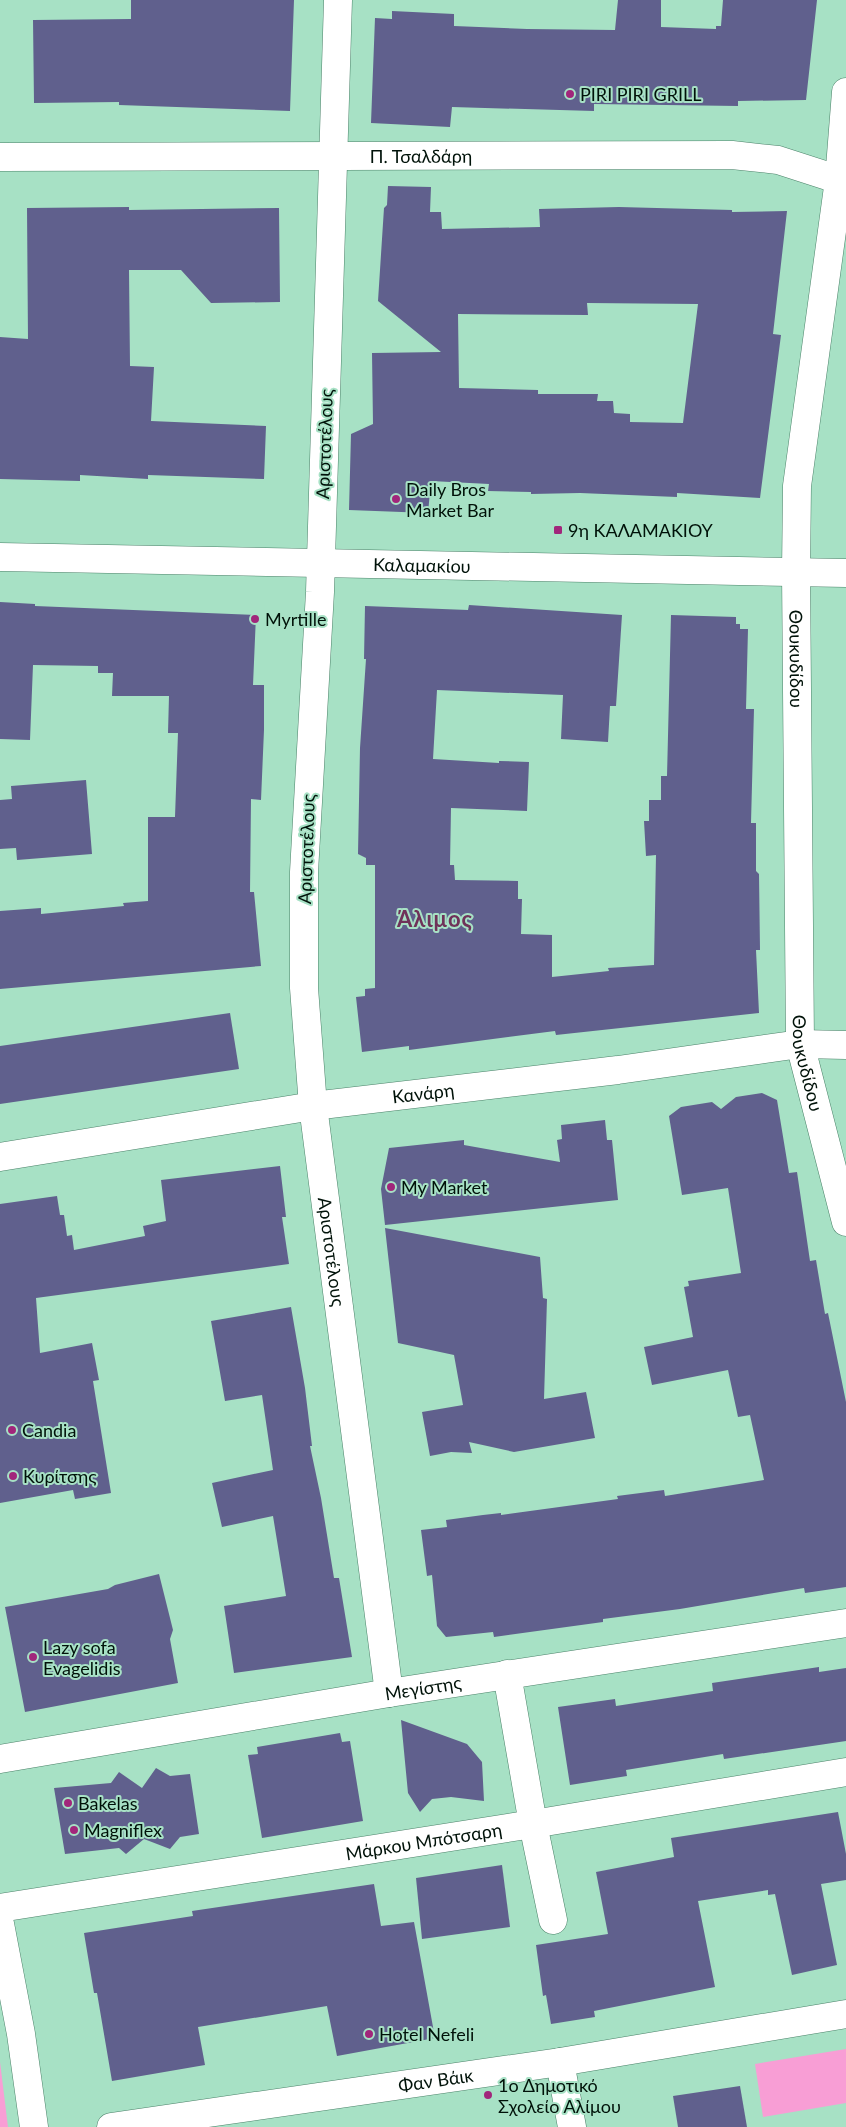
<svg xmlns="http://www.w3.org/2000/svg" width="846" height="2127" font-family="Lato,sans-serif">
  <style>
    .green { fill: #f89ed5 }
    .building { fill: #60608d; fill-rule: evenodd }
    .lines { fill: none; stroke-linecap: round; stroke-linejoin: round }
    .minor-casing { stroke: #4b8269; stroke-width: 29 }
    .major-casing { stroke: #4b8269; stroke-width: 29 }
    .highway-casing { stroke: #4b8269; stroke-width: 29 }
    .minor { stroke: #fff; stroke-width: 28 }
    .major { stroke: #fff; stroke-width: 28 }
    .highway { stroke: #fff; stroke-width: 28 }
    .poi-dot { fill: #a1267b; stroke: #a7e1c5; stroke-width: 2 }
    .labels { text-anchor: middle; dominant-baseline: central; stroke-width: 4; stroke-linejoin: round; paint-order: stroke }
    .poi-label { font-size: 18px; fill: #001209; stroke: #a7e1c5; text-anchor: start }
    .street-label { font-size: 18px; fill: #001209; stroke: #a7e1c5 }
    .district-label { font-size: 22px; font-weight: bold; letter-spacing: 1px; fill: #6f3259; stroke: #a7e1c5 }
  </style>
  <rect width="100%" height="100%" fill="#a7e1c5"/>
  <g class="green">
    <path d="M846,2049v54l-83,14 -8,-53z"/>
    <path d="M0,2062l8,65h-8z"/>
  </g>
  <g class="building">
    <path d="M131,0h163l-4,111 -171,-6v-3l-85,1 -1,-83 98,-1z"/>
    <path d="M618,0h43v27l55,2v-3h5l2,-26h94l-11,100 -68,1v5l-144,-2v7l-142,-4 -2,20 -79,-4 4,-105 17,1v-8l62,3v12l73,3 88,1z"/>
    <path d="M388,186l43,1 -1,25h11l1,17 98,-2 -1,-18 80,-2 113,3v2l55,-1 -14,123 8,1 -21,163 -83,-5v4l-97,-4 -49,1v-2l-43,-1 1,-7 -58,-3 -3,32 -79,-3 2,-76 22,-10 -1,-71 69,-1 -63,-51 6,-93 3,-3zM587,303l111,1 -15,119 -53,-1v-8l-16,-1 -1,-12h-16l1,-7h-60v-4l-79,-2 -1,-74 130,1z"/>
    <path d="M129,207v3l150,-2 1,94 -69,1 -30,-33h-52l1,96 24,1 -3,54 115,5 -2,53 -116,-4v4l-68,-4v6l-80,-2v-142l28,2 -1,-131z"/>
    <path d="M0,602l35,2v2l221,9 -3,70h11v45l-3,70 -10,-1 -1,93h4l7,74 -261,23v-78l41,-3v6l83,-8 -1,-3 25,-2v-84h27l3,-84h-10l1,-37h-57l1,-23h-15v-7l-65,-1 -3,75 -30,-1z"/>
    <path d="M469,605l153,10 -6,91h-6l-2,36 -47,-3 2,-44 -126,-5 -4,69 66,4v-2l30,1 -2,49 -76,-3 -1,57h4l1,15 63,1v18h4l-1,35 31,1v42l57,-6 -1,-3 46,-3 2,-110 -10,1 -2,-35h5v-21h12v-24h6l4,-161 65,2v7h4v5h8l-2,80h8l-3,114h5v48l3,3 1,76h-4l3,63 -203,22 -1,-4 -146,19v-4l-47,6 -6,-55 9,-1v-7l10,-1v-123h-9v-7l-8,-4 2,-106 6,-89h-2l1,-53 103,4z"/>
    <path d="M86,780l6,74 -75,6 -1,-12 -16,1v-49l12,-1 -1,-13z"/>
    <path d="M230,1013l9,56 -239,35v-58z"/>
    <path d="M762,1093l15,7 12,73 8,-1 13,89 6,-1 9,54 3,-1 18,89v185l-41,6 -1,-5 -124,21 -77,10v3l-109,15 -1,-5 -47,5 -9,-11 -5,-51 -5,1 -6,-46 26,-3 -1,-7 37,-5 18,-2v2l117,-16 -1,-3 47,-6 1,6 99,-16 -14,-65 -12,2 -10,-47 -76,15 -8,-38 49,-10 -9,-50 5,-1 -1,-5 53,-8 -13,-85 -46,7 -13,-79 12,-9 31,-5 9,7 15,-12z"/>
    <path d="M605,1120l2,20h5l6,60 -233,25 -4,-36 8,-41 75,-8v5l96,17 -3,-22 5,-1 -1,-14z"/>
    <path d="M280,1166l6,51h-4l7,47 -253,34 4,55 52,-10 7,37 -6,1 18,112 -36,6 -2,-9 -73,13v-299l57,-8 3,19h4l3,21 5,-1 2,15 71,-14 -2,-10 23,-5 -5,-41z"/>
    <path d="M385,1228l155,29 3,41 4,1 -3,100 42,-7 9,46 -81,14 -45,-10 3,11 -21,-1 -21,4 -8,-44 41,-7 -9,-50 -56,-12z"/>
    <path d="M291,1307l14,81 7,58h-2l11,52 13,80h5l13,79 -118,16 -10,-67 62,-10 -13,-80 -51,11 -10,-44 61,-13 -11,-75 -37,6 -14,-80z"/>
    <path d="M159,1574l14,56 -3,9 8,44 -153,29 -20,-105 103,-18 7,-4z"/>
    <path d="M819,1667v5l27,-4v73l-122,18 -1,-5 -97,16 1,6 -57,9 -12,-78 57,-8 1,7 97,-15 -1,-8z"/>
    <path d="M401,1720l66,24 15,18 2,39 -33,-4 -19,2 -12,13 -12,-19z"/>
    <path d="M340,1733l2,9 8,-1 13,80 -101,17 -14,-83 10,-1 -1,-7z"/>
    <path d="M156,1768l14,8 20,-2 9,60 -19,3 -10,12 -26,-10 -18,15 -7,-6 -54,6 -11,-66 57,-5 8,-11 23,16z"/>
    <path d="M838,1812l8,42v26l-25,4 16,81 -45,10 -17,-81 -7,1v-5l-70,11 17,86 -121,24 1,6 -44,7 -5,-29 -3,1 -7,-51 72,-11 -12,-62 78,-15 -3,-19z"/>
    <path d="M502,1865l8,62 -88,12 -6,-61z"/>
    <path d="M374,1884l7,42 33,-4 21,116 -98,18 -10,-50 -129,21 7,38 -93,16 -15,-88h-3l-10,-60 109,-17 -1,-5z"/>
    <path d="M740,2086l7,41h-69l-5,-31z"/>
  </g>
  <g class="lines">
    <defs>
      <g id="minor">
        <path id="s1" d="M338,0l-18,592 -16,280v116l9,118 76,587"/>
        <path id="s2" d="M846,92l-7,88 -42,306 -1,86 4,472 46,178"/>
        <path id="s3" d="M0,157l732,-2 46,5 68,22"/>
        <path id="s4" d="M0,1157l313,-51 305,-36 182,-26 46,1"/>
        <path d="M507,1674l26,150 20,96"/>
        <path id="s5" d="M0,1759l389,-66 457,-70"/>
        <path id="s6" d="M0,1908l533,-84 313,-52"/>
        <path d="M560,2062l12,65"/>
        <path id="s7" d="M111,2127l449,-65 286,-48"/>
      </g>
      <g id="major">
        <path id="s8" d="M0,557l846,16"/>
      </g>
      <path id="highway" d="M0,1924l21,110 13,93"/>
    </defs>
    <use href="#minor" class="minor-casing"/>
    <use href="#major" class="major-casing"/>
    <use href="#highway" class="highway-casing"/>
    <use href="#minor" class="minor"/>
    <use href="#major" class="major"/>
    <use href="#highway" class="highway"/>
  </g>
  <g class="poi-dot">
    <circle cx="570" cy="94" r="5"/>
    <circle cx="396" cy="499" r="5"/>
    <rect x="553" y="525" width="10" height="10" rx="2.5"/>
    <circle cx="255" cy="619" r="5"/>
    <circle cx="391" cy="1187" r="5"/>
    <circle cx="12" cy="1430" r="5"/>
    <circle cx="13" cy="1476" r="5"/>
    <circle cx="33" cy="1657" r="5"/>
    <circle cx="68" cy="1803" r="5"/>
    <circle cx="74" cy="1830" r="5"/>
    <circle cx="369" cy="2034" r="5"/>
    <circle cx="488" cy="2095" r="5"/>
  </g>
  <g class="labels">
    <g class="poi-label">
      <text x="580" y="94">PIRI PIRI GRILL</text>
      <text x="406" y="489">Daily Bros<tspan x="406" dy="21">Market Bar</tspan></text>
      <text x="568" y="530">9η ΚΑΛΑΜΑΚΙΟΥ</text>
      <text x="265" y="619">Myrtille</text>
      <text x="401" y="1187">My Market</text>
      <text x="22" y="1430">Candia</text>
      <text x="23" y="1476">Κυρίτσης</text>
      <text x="43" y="1647">Lazy sofa<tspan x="43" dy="21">Evagelidis</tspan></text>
      <text x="78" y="1803">Bakelas</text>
      <text x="84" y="1830">Magniflex</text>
      <text x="379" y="2034">Hotel Nefeli</text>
      <text x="498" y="2085">1ο Δημοτικό<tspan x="498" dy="21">Σχολείο Αλίμου</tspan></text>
    </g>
    <g class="street-label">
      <text stroke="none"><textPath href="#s3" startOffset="421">Π. Τσαλδάρη</textPath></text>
      <text transform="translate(324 444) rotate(-88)">Αριστοτέλους</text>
      <text stroke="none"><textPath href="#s8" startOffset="422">Καλαμακίου</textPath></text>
      <text stroke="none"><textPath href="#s2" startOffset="570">Θουκυδίδου</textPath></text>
      <text transform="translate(306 849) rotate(-88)">Αριστοτέλους</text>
      <text stroke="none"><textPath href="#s2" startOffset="975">Θουκυδίδου</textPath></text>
      <text stroke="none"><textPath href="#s4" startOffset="428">Κανάρη</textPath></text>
      <text stroke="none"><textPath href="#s1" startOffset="1254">Αριστοτέλους</textPath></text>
      <text stroke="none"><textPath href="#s5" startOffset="429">Μεγίστης</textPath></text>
      <text stroke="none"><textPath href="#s6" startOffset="429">Μάρκου Μπότσαρη</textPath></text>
      <text stroke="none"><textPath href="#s7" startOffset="328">Φαν Βάικ</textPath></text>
    </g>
    <g class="district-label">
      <text x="435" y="918">Άλιμος</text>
    </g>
  </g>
</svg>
